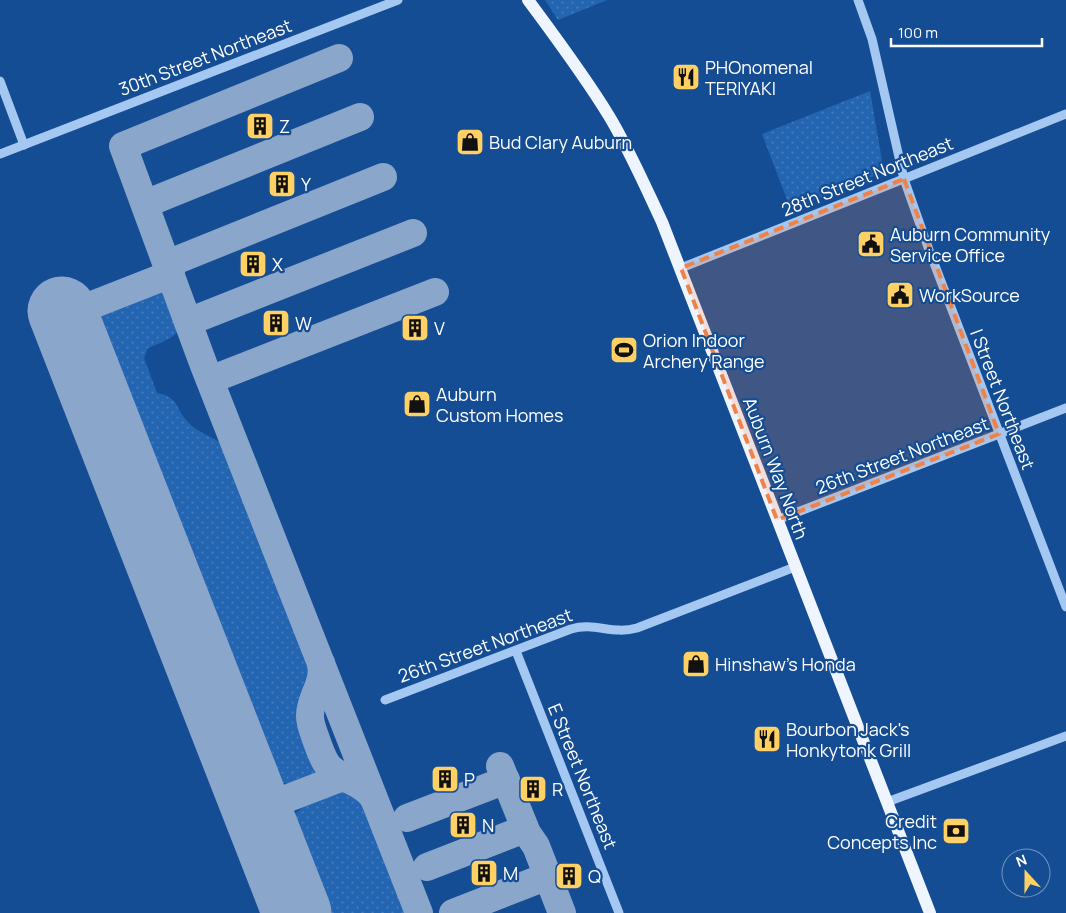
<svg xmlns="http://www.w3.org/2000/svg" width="1066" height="913" font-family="Manrope,sans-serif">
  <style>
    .grass { fill: url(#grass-dots) }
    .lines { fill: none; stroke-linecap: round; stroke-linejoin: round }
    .taxiway { stroke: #8aa6ca; stroke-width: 28 }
    .runway { stroke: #8aa6ca; stroke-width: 69 }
    .minor { stroke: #a4c8f1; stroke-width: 9 }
    .major { stroke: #eff5ff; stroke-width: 12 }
    .marked { fill: #ee8249; fill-opacity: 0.2; stroke: #ee8249; stroke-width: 4; stroke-dasharray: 10 6; stroke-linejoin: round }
    .labels { text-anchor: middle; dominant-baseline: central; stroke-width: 4.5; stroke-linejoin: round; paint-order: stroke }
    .street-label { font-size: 18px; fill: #fff; stroke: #154d94 }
    .poi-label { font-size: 18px; fill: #fff; stroke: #154d94; text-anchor: start }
  </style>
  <defs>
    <pattern id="grass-dots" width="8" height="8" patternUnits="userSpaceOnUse" patternTransform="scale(1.25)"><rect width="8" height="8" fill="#2465b1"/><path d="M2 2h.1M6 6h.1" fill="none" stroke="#457cbd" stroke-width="1.8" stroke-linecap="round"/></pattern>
  </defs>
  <rect width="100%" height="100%" fill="#154d94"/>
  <g class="grass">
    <path d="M545,0h62l-49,20z"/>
    <path d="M870,91l14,81 -93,38 -29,-76z"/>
    <path d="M168,286c10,15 23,40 2,52 -7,4 -15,7 -22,10l-4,10 13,35c22,4 18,15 31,29 11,12 28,16 41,26l58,144 27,72c4,19 -13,33 -11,52 1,16 15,38 19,55 -2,3 -5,7 -8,8 -11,6 -33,7 -43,-1 -13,-10 -39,-84 -47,-103 -47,-119 -94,-239 -139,-360 23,-16 55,-27 83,-29z"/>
    <path d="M339,790h15l9,6 46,117h-91l-27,-72 -1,-22c16,-17 27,-22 49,-29z"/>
  </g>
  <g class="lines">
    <g class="taxiway">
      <path d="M339,58l-216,88 80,217 216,550"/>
      <path d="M145,204l215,-87"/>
      <path d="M167,264l216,-87"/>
      <path d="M64,316l107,-42"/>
      <path d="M188,322l225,-89"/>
      <path d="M210,380l225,-88"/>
      <path d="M321,663c4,22 -11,33 -11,53 0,9 4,17 7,26 3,8 6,18 12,25 13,13 33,14 44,30"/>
      <path d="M500,766l27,67 9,13 26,67"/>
      <path d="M257,810l99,-38"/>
      <path d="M407,818l99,-38"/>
      <path d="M427,867l98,-38"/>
      <path d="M453,913l95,-37"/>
    </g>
    <path class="runway" d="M62,311l235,602"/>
    <g class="minor">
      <path d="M858,0l14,39 32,140 25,71 137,357"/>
      <path d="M0,81l24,64"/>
      <path d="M0,154l398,-154"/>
      <path d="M681,268l385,-154"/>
      <path d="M777,520l289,-112"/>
      <path d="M516,651l103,262"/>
      <path d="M385,700l186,-71c24,-7 41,6 66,-1l158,-61"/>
      <path d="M887,802l179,-66"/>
    </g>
    <path class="major" d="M528,0c28,38 56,75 81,116 20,33 36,70 53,106l268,691"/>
  </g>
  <path class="marked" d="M904,179l95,255 -222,86 -96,-252z"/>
  <defs>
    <symbol id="restaurant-square" viewBox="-11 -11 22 22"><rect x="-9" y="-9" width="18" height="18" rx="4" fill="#ffd165" stroke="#154d94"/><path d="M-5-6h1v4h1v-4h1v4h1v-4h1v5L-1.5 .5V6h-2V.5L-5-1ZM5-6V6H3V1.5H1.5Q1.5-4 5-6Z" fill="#111"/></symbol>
    <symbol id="building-square" viewBox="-11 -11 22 22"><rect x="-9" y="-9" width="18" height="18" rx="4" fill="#ffd165" stroke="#154d94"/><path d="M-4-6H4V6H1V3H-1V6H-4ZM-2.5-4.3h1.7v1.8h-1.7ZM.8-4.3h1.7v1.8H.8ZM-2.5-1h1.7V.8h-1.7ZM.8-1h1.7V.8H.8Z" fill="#111"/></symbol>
    <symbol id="shop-square" viewBox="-11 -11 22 22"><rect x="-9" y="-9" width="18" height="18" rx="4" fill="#ffd165" stroke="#154d94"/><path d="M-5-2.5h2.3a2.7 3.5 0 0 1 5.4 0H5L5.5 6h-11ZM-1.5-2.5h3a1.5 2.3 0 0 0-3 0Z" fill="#111"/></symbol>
    <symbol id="civic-square" viewBox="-11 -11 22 22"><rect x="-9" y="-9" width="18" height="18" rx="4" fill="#ffd165" stroke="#154d94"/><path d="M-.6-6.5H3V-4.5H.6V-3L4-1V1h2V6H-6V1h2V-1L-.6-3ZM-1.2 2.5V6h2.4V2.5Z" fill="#111"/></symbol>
    <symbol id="stadium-square" viewBox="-11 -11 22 22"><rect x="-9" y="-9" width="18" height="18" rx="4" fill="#ffd165" stroke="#154d94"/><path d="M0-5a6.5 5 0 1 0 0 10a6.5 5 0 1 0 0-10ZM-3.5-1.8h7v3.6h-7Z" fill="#111"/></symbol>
    <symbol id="bank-square" viewBox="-11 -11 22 22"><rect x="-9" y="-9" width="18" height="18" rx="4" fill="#ffd165" stroke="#154d94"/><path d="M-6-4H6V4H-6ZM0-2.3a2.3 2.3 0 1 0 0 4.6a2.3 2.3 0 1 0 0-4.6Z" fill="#111"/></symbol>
  </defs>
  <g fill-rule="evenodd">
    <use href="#restaurant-square" x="670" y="61" width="32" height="32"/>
    <use href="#building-square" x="244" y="110" width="32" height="32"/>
    <use href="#shop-square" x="454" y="126" width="32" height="32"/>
    <use href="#building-square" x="266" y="168" width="32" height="32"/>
    <use href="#civic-square" x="855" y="228" width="32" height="32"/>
    <use href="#building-square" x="237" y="248" width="32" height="32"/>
    <use href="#civic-square" x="884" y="279" width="32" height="32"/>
    <use href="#building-square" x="260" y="307" width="32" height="32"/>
    <use href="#building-square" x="399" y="312" width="32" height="32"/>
    <use href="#stadium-square" x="608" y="334" width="32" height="32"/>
    <use href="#shop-square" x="401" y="388" width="32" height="32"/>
    <use href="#shop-square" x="680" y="648" width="32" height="32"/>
    <use href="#restaurant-square" x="751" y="723" width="32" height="32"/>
    <use href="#building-square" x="429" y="763" width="32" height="32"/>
    <use href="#building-square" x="517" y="773" width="32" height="32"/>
    <use href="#building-square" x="447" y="809" width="32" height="32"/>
    <use href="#bank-square" x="940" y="815" width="32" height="32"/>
    <use href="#building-square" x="468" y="857" width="32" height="32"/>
    <use href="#building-square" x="553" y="860" width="32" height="32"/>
  </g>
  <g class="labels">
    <g class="street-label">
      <text transform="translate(205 57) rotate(-21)">30th Street Northeast</text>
      <text transform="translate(867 176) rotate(-22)">28th Street Northeast</text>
      <text transform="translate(1003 399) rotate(69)">I Street Northeast</text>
      <text transform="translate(902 455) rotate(-21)">26th Street Northeast</text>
      <text transform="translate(776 468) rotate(69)">Auburn Way North</text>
      <text transform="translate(485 645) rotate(-20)">26th Street Northeast</text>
      <text transform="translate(583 776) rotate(68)">E Street Northeast</text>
    </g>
    <g class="poi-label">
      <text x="705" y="67">PHOnomenal<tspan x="705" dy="21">TERIYAKI</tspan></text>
      <text x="279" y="126">Z</text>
      <text x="489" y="142">Bud Clary Auburn</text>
      <text x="301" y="184">Y</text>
      <text x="890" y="234">Auburn Community<tspan x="890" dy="21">Service Office</tspan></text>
      <text x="272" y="264">X</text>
      <text x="919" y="295">WorkSource</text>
      <text x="295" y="323">W</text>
      <text x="434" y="328">V</text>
      <text x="643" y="340">Orion Indoor<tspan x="643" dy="21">Archery Range</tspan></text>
      <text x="436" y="394">Auburn<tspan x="436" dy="21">Custom Homes</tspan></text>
      <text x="715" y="664">Hinshaw's Honda</text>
      <text x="786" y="729">Bourbon Jack's<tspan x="786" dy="21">Honkytonk Grill</tspan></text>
      <text x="464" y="779">P</text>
      <text x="552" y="789">R</text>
      <text x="937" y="821" text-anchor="end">Credit<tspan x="937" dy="21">Concepts Inc</tspan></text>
      <text x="482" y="825">N</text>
      <text x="503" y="873">M</text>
      <text x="588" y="876">Q</text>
    </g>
  </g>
  <g transform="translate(1026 873) rotate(339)"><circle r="24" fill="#154d94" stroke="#7394bf"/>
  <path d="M0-4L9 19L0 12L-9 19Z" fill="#ffd165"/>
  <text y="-8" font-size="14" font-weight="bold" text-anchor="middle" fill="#ffffff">N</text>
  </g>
  <path d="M891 38v8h151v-8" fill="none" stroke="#ffffff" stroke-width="2.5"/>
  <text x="898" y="38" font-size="15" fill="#ffffff" stroke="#154d94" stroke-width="4" paint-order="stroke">100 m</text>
</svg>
